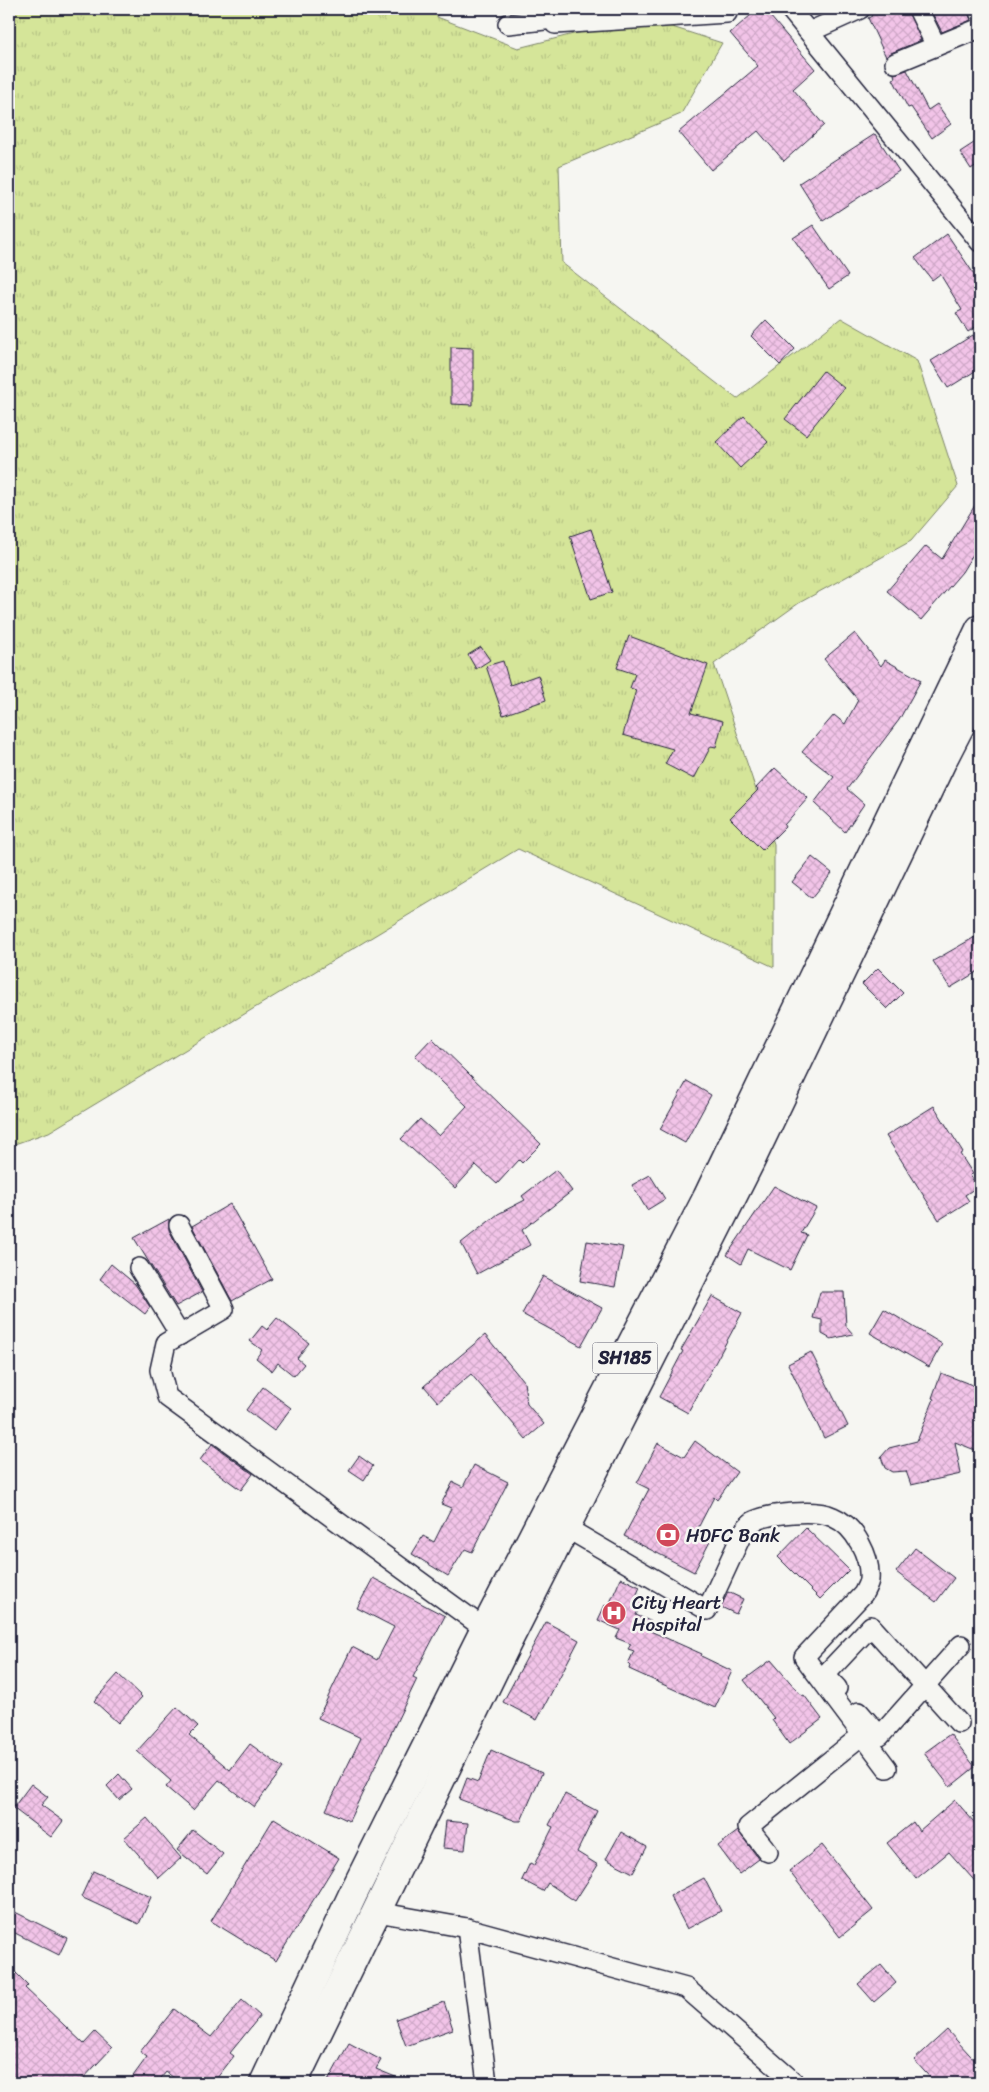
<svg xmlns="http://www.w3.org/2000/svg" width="989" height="2092" font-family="Sriracha,sans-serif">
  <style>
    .grass { fill: url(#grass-tufts); stroke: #7c846a }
    .building { fill: url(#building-cross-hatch); stroke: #22223b }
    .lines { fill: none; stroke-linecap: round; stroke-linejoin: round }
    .street-casing { stroke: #22223b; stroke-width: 22 }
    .primary-casing { stroke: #22223b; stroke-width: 31 }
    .street { stroke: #f6f6f2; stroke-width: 19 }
    .primary { stroke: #f6f6f2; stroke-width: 28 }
    .labels { text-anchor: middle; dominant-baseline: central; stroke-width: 5; stroke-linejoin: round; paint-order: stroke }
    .shield { fill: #f6f6f2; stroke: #626272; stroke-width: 1 }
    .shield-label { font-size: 18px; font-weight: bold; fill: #22223b }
    .poi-label { font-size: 19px; fill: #22223b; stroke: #f6f6f2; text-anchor: start }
  </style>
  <defs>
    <pattern id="grass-tufts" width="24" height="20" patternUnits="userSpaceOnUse" patternTransform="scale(1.25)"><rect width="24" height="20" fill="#d5e599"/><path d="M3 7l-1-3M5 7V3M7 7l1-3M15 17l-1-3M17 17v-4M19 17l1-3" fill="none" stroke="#b7c485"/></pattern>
    <pattern id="building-cross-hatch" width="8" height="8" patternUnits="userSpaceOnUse" patternTransform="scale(1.25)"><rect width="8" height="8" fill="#f2c4e8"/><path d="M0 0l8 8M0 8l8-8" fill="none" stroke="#cfa8c8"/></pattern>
  </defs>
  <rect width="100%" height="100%" fill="#f6f6f2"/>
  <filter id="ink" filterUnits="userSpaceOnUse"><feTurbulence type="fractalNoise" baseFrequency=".02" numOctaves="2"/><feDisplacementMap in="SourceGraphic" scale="10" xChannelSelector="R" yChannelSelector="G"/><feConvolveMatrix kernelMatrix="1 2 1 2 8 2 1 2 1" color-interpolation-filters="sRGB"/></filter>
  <g filter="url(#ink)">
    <path class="grass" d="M9,9h430l-2,8 81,31 123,-31 81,26 -41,71 -122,52 3,97 175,136 104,-81 76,43 41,125 -47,55 -112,62 -85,61 60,180v123l-256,-118 -469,283 -40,14z"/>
    <g class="building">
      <path d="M758,9h6l51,60 -22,20 31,36 -40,36 -26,-30 -47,39 -32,-38 79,-66 -28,-33z"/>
      <path d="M881,9h26l14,31 -30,13 -5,4 -18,-39 4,-2 -1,-2z"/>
      <path d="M930,9h37l4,11 -29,12z"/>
      <path d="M907,70l21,40 9,-6 14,20 -19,14 -21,-31 -3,1 -15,-29 2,-1 -1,-4z"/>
      <path d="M875,134l24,37 -76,50 -24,-38z"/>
      <path d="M980,139v24l-9,6 -11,-17z"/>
      <path d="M813,225l35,51 -19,13 -36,-51z"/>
      <path d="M947,234l33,49v41l-12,8 -12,-19 6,-3 -22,-36 -8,6 -17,-22z"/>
      <path d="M766,320l29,29 -15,16 -29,-29z"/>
      <path d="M973,335l7,12v21l-32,20 -17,-27z"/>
      <path d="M451,347l22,1v57l-22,-1z"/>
      <path d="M823,371l21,17 -38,47 -21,-16z"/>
      <path d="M744,416l24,26 -28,26 -24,-26z"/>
      <path d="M980,497v46l-18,29 -41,48 -34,-29 39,-45 16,13z"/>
      <path d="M591,529l21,63 -21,7 -21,-63z"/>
      <path d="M855,633l26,33 4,-6 36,20 -22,40 -52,69 17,15 -19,28 -31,-29 20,-26 -32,-25 32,-37 11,9 13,-24 -34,-41z"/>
      <path d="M629,636l79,29 -17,48 32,8 -7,26 -5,-1 -17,33 -29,-15 8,-15 -50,-14 13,-45 -6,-2 5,-14 -18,-6z"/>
      <path d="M481,647l9,13 -14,9 -8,-14z"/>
      <path d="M503,661l7,24 28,-10 8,25 -43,15 -17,-49z"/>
      <path d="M775,768l33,30 -24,27 1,2 -23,23 -32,-32 28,-28 -2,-2z"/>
      <path d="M812,857l20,16 -20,25 -20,-16z"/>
      <path d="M975,937l5,8v25l-30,18 -17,-27z"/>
      <path d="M878,968l25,25 -16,16 -25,-25z"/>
      <path d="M432,1038l109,106 -19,19 -3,-3 -22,24 -21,-19 -21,23 -54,-49 19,-20 19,17 28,-30 -52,-50z"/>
      <path d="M687,1081l24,14 -26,48 -25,-14z"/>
      <path d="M934,1106l29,46 -3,2 13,20 -3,1 7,12 -12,8 4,6 -30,19 -53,-84z"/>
      <path d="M556,1170l16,21 -50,39 8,15 -53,29 -16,-31 37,-29 27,-14 -3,-4z"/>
      <path d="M650,1175l15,24 -18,11 -15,-25z"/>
      <path d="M774,1186l42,22 -15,25 6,2 -17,35 -42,-21 -7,15 -14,-9z"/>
      <path d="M230,1204l42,75 -40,22 -40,-75z"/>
      <path d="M169,1219v11l33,62 -26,14 -42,-68z"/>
      <path d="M587,1241l36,6 -8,40 -35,-6z"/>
      <path d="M111,1264l24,20 15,23 -5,7 -45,-35z"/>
      <path d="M543,1276l59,32 -21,38 -59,-32z"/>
      <path d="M820,1292h24l2,34 7,8 -22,5 -9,-5v-14l-9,-2z"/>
      <path d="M712,1296l30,17 -54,100 -29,-16 24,-46 -2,-1z"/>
      <path d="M884,1309l58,35 -13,23 -59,-34z"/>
      <path d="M277,1318l32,25 -12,15 7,6 -10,12 -16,-13 -6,8 -16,-13 6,-8 -12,-9 12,-15 5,4z"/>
      <path d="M485,1335l39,47 3,22 17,20 -18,15 -55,-65 -33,28 -14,-16z"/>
      <path d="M811,1352l37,74 -24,12 -36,-74z"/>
      <path d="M941,1373l39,15v64l-25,-10 6,32 -50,11 -5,-14 -14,1 -7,-4 -4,-11 8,-9 28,-7 17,-42 -2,-1z"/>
      <path d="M263,1387l28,21 -17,23 -28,-21z"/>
      <path d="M695,1441l42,31 -20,28 -3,-3 -16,31 15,8 -19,36 -70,-36 25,-47 -12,-6 21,-40 26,14z"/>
      <path d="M212,1444l41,30 -12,16 -41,-30z"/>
      <path d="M359,1456l14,10 -9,14 -15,-10z"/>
      <path d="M474,1465l34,17 -36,70 -7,-3 -17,27 -36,-22 11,-18 11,6 17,-34 -10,-4 12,-22 10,5z"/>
      <path d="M806,1528l43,42 -29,29 -42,-42z"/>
      <path d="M915,1548l39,30 -18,24 -40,-30z"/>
      <path d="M373,1578l72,38 -32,61 4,2 -68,142 -23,-11 35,-72 -43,-20 34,-71 25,13 17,-33 -37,-19z"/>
      <path d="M621,1578l19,9 -3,7 7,3 -8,18 16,7 -4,8 54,24 -1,2 31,15 -17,37 -86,-39 1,-3 -2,-2 6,-13 -6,-2 3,-5 -15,-6 4,-8 -22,-10 7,-15 3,2z"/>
      <path d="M728,1592l15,7 -7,15 -15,-7z"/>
      <path d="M546,1622l33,18 -42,80 -34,-18z"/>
      <path d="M771,1660l31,36 2,-1 18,24 -33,25 -17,-24 2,-2 -30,-38z"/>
      <path d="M118,1674l24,23 -24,26 -24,-22z"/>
      <path d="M177,1707l21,19 -9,9 41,35 20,-26 33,24 -29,39 -35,-27 -26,30 -27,-23 5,-6 -34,-30z"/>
      <path d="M950,1734l25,33 -25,20 -26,-34z"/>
      <path d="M491,1750l51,23 -21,48h-5l-57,-22 8,-21 11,4z"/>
      <path d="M119,1774l13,15 -13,11 -12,-14z"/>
      <path d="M31,1784l17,13 -7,8 22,16 -12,16 -38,-29z"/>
      <path d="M565,1794l32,17 -20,41 21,13 -23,36 -27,-18 -5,8 -21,-11 8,-17 4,2 19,-38 -4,-2z"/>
      <path d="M955,1800l25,29v58l-31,-35 -33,27 -29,-36 26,-21 6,9z"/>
      <path d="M147,1818l34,40 -22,20 -35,-40z"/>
      <path d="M274,1818l65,40 -63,103 -65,-40z"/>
      <path d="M446,1821l22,2 -3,27 -22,-2z"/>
      <path d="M193,1830l30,24 -16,20 -30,-24z"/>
      <path d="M738,1831l21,28 -20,15 -21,-28z"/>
      <path d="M621,1832l26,15 -14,26 -27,-14z"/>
      <path d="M822,1845l51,65 -33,27 -51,-66z"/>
      <path d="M93,1871l58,26 -12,27 -58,-27z"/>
      <path d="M704,1878l17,33 -34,18 -17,-33z"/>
      <path d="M9,1909l58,29 -8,17 -50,-25z"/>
      <path d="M881,1965l15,18 -22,19 -16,-18z"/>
      <path d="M9,1966l19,19 -3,3 59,56 11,-12 17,16 -33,35h-70z"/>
      <path d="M242,2000l18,16 -30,37 4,3 -21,27h-32l-15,-11 -9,11h-29l19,-26 -7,-5 34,-43 37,28z"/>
      <path d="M444,2002l9,27 -47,17 -10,-27z"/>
      <path d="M947,2030l33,36v17h-45l-21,-23z"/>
      <path d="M349,2043l32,17 -5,9 34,14h-83z"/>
    </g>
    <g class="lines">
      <defs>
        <g id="street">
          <path d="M554,9l1,15 172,-11"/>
          <path d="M790,9l190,233"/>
          <path d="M918,9l18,37"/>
          <path d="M978,9l2,5"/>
          <path d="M508,24l46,-5"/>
          <path d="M809,32l51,-23"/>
          <path d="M895,63l85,-35"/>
          <path d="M179,1225l45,84 -58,34 -6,27 7,27 318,232"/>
          <path d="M139,1268l41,67"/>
          <path d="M565,1527l142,83 36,-78c4,-5 6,-8 11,-11 17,-8 62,-12 79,-4 22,9 38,40 36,63 -1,5 -4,10 -6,14l-59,63 83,111"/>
          <path d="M837,1688l-12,-13 46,-49 88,97"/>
          <path d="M859,1712l21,24 81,-91"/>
          <path d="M768,1852l-20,-25 114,-92"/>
          <path d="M377,1912l90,16 219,60 109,95"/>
          <path d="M467,1928l20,155"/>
        </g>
        <g id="primary">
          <path d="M264,2083l89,-189 132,-265 222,-431 273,-569"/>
          <path d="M293,2083l213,-438 245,-485 192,-401 37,-72"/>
        </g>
      </defs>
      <use href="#street" class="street-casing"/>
      <use href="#primary" class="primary-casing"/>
      <use href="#street" class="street"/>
      <use href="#primary" class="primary"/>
    </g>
  </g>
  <defs>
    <symbol id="bank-disc" viewBox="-11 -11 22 22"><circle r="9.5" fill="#d1495b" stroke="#f6f6f2"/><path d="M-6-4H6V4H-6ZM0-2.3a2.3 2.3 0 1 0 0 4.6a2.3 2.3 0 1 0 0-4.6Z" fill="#fff"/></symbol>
    <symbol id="hospital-disc" viewBox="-11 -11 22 22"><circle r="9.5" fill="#d1495b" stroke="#f6f6f2"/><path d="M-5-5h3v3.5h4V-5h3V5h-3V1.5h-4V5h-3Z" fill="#fff"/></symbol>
  </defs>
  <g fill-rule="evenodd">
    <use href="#bank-disc" x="654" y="1521" width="28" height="28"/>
    <use href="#hospital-disc" x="600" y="1599" width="28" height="28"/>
  </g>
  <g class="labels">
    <rect class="shield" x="592.5" y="1342.5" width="65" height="31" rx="4"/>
    <g class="shield-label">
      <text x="625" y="1358">SH185</text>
    </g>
    <g class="poi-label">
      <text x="686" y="1535">HDFC Bank</text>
      <text x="632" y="1602">City Heart<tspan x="632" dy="22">Hospital</tspan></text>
    </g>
  </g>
  <rect width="989" height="2092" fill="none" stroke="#f6f6f2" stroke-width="30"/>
  <rect x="15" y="15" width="959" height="2062" fill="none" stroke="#22223b" stroke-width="2" filter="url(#ink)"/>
</svg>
